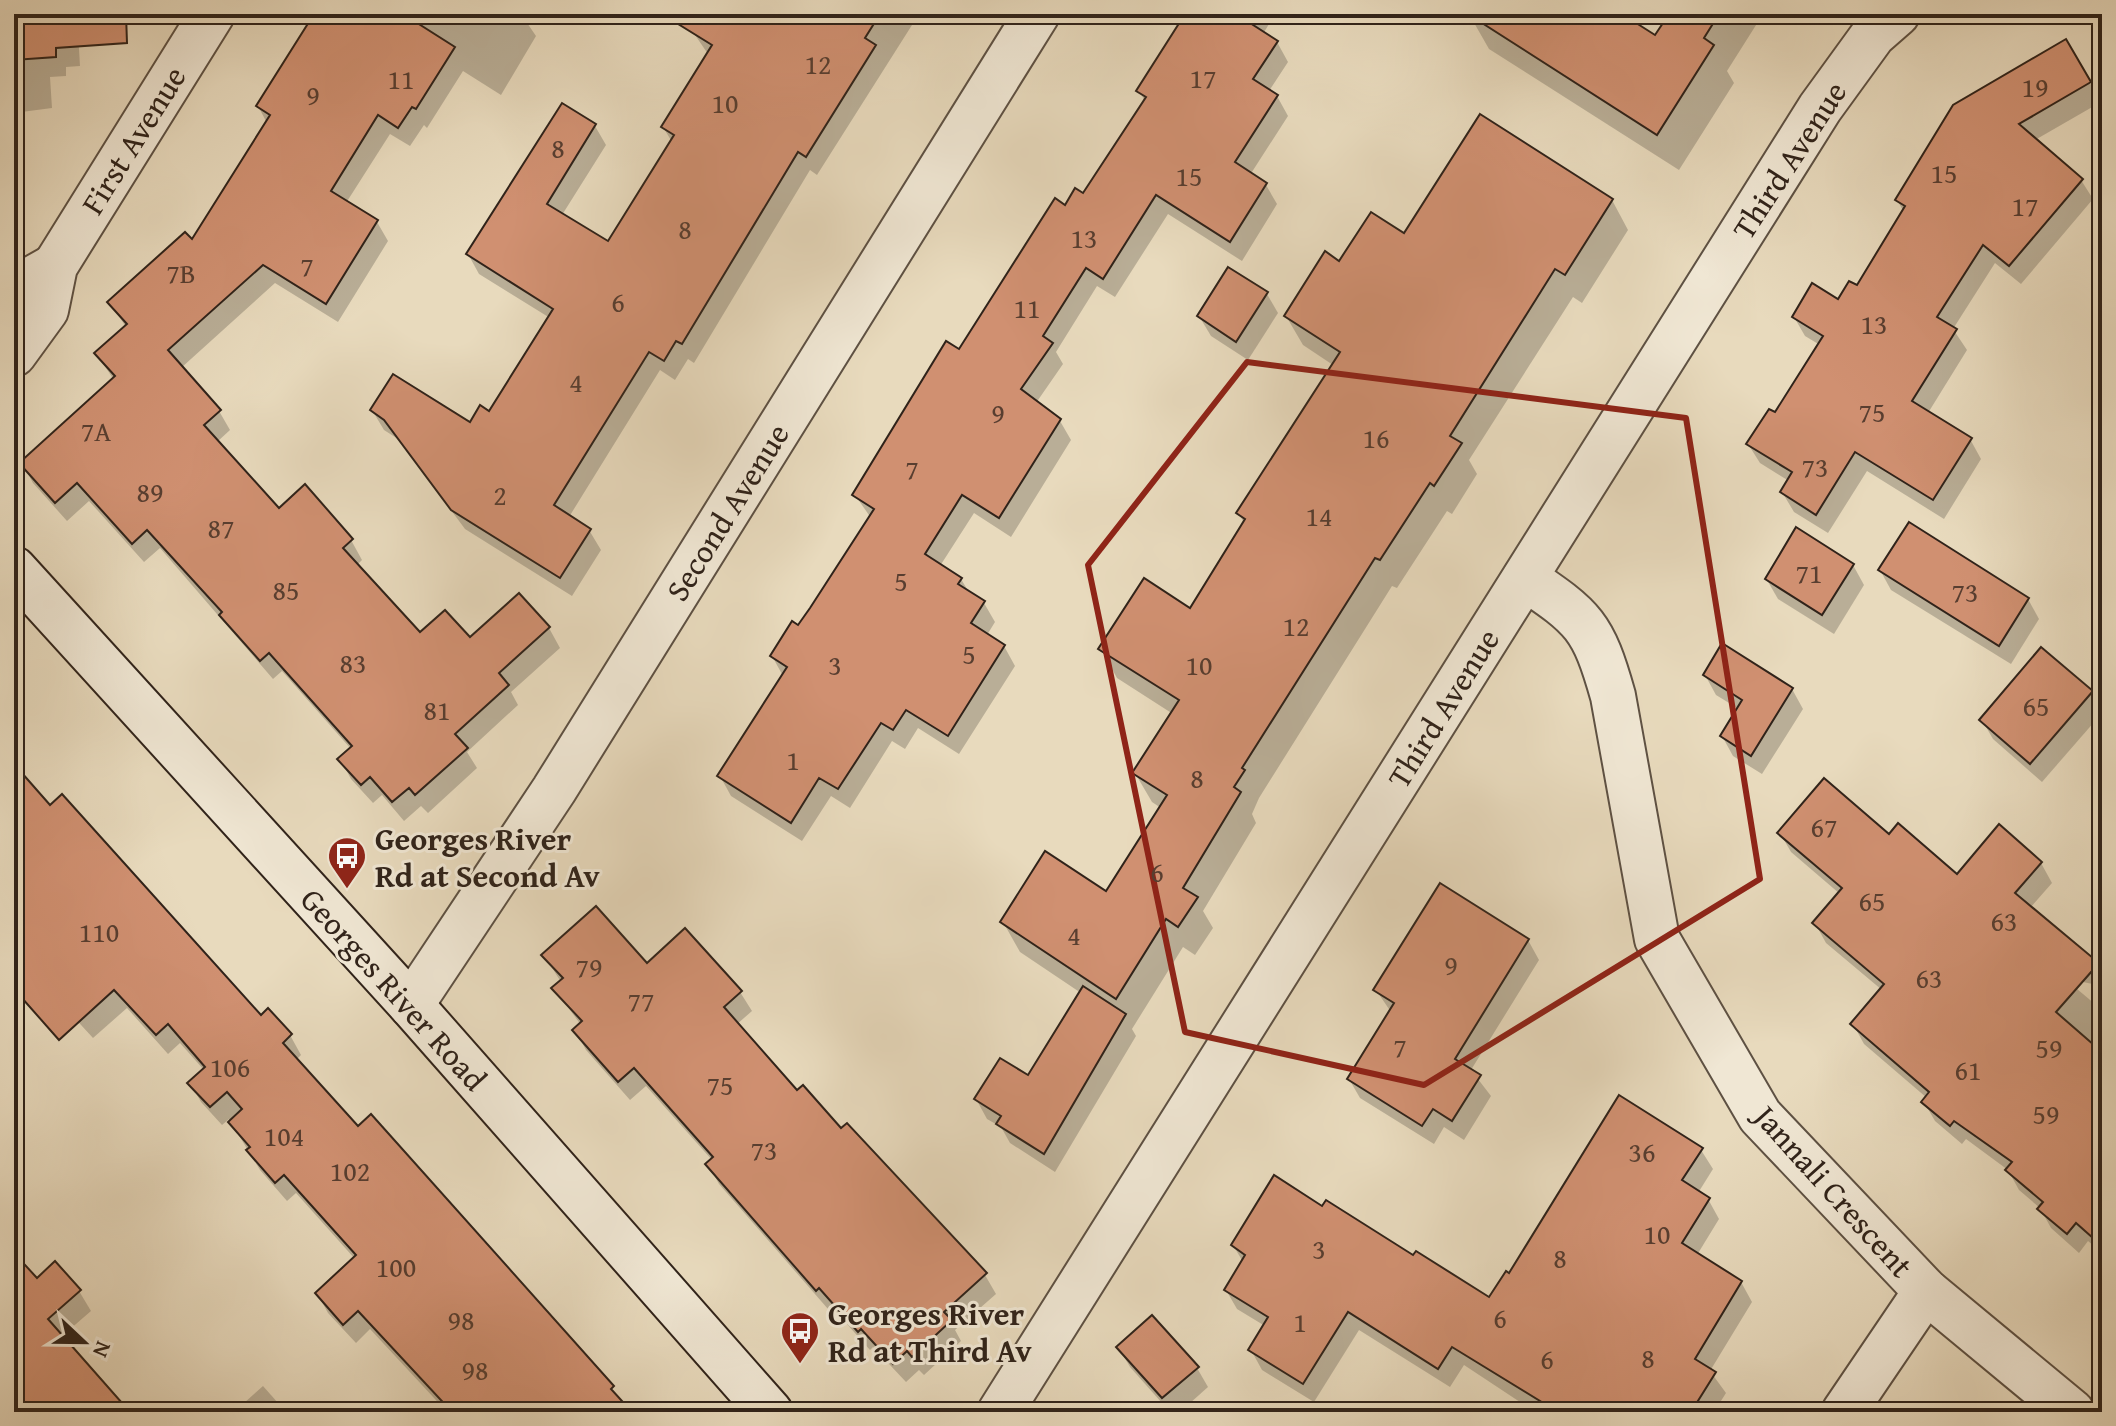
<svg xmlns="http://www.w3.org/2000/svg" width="2116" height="1426" font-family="'Gentium Book Plus',serif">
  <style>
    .shadow { fill: #0003 }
    .building { fill: #d09071; stroke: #30231a; stroke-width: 2 }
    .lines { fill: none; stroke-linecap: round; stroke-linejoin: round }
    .street-casing { stroke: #5e5143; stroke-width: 48 }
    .secondary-casing { stroke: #30231a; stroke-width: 48 }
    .street { stroke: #f0e7d4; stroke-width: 44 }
    .secondary { stroke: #f0e7d4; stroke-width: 44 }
    .marked { fill: none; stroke: #8f2418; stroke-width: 6; stroke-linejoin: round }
    .labels { text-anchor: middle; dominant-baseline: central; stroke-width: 6; stroke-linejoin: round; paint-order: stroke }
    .number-label { font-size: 28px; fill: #583e30 }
    .street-label { font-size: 32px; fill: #30231a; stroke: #f0e7d4 }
    .poi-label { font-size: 32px; font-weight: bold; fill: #30231a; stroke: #f0e7d4; text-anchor: start }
  </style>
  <rect width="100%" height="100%" fill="#e8dabd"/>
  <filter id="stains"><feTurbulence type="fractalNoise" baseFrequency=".0025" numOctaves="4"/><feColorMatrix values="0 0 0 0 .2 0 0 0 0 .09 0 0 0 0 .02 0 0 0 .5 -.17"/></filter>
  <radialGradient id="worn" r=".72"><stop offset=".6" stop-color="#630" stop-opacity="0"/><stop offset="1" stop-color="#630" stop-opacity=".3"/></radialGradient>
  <g class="shadow">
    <path d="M14,14h63l3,52 -14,1v9l-16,1 2,31 -38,5z"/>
    <path d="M314,14h207l15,22 -35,59 -38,-24 -36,57 -3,-3 -14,21 -20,-12 -44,69 31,19 11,19 -50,81 -63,-39 -94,85 38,43 11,19 -13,12 61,69 73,29 11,20 -5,5 63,70 50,5 49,-45 30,33 11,20 -49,44 7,13 -51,47 10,16 -49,45 -7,-7 -17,15 -22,-26 -9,8 -22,-24 -11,-20 11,-10 -69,-78 -9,8 -113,-131 -16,14 -55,-61 -22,20 -34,-38 -11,-20 92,-83 -18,-27 30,-26 -16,-24 82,-61 75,-119 -9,-17z"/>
    <path d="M704,14h215l-102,161 -7,-5 -116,193 -6,-4 -13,21 -15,-10 -91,147 20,13 12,20 -29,46 -107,-67 -67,-90 -14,-9 -12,-20 99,14 19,-11 60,-95 -71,-44 -11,-20 127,-128 11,19 -44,70 47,28 63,-101 -9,-15 45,-73 -15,-22z"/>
    <path d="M1187,14h88l-12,20 14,8 11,20 -19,29 8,5 11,20 -38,59 16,10 11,19 -35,57 -74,-47 -53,83 -18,-11 -41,66 7,12 -27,39 24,18 11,19 -60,97 -37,-24 -34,53 21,13 9,15 14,9 11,19 -8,13 17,11 11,20 -56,88 -41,-26 -13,21 -13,-8 -42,67 -19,-12 -29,45 -71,-45 -11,-20 63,-100 -11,-20 26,-29 73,-109 -16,-23 210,-288 19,-11 61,-95 -6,-10z"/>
    <path d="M1469,14h150l37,23 15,-23h92l-36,57 7,12 -55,87 -190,-121z"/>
    <path d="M2066,42l35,60 -66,38 46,40 12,19 -72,85 -26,-21 -42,66 14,21 -39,63 42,26 11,20 -37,60 -77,-48 -39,62 -34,-21 -12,-20 7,-11 -29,-18 -12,-19 28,-29 44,-70 -15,-9 -11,-19 45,-16 18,-13 47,-76 -7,-12z"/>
    <path d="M1612,200l16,30 -46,73 -9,-6 -104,163 8,14 -25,40 -5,-3 -50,77 -5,-2 -133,212 -7,16 4,9 -53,88 10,17 -18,27 -12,-8 -51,82 4,7 -81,136 -45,-29 -9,-16 -14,-8 -11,-20 52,-21 53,-85 -61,-41 -17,-30 104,-28 54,-86 -9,-6 -17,-29 38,-59 -56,-36 -16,-29 89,-39 55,-86 -7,-11 95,-148 -30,-20 -17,-29 54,-53 65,-27z"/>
    <path d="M1267,294l11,19 -30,47 -37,-24 -12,-20z"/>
    <path d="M1853,565l11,20 -30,49 -56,-35 -11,-19z"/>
    <path d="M1880,570l148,29 11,20 -28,45 -120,-74z"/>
    <path d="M1705,675l87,14 11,20 -41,65 -29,-18 -11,-20 17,-27 -23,-14z"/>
    <path d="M2091,693l11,20 -60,69 -49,-43 -11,-19z"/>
    <path d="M14,767l247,250 29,18 11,20 -5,5 62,69 272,283h-183l-77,-83 -14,14 -28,-30 -11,-20 38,-34 -59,-66 -9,8 -27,-31 -31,-51 -7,6 -21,-23 -11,-19 14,-13 -24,-27 -12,11 -41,-46 -34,30 -79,-86z"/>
    <path d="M1780,833l109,4 69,39 83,-13 11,20 -22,25 72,61v17l-38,-8 38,32v243l-14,-12 -9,12 -28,-25 -11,-20 -21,-18 -11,-20 -42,-31 -4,5 -27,-23 -11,-19 3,-4 -63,-54 -11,-20 29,-34 -56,-47 -11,-20 25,-29 -49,-42z"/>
    <path d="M1528,940l11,20 -68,110 20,26 -27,44 -20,-13 -10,17 -74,-46 -11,-19 42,-67 -15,-22z"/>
    <path d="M544,955l103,11 93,26 12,19 -16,14 61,68 44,38 144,144 11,19 -41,36 6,11 -37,34 -5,-5 -13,12 -33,-35 -3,3 -39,-44 -3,3 -109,-125 -11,-20 4,-4 -66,-74 -16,14 -44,-50 -11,-20 6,-5 -27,-37 7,-6z"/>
    <path d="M1701,1150l12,19 -15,24 10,6 11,20 -22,36 44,27 11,20 -42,69 16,22 -12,19h-179l-71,-47 -14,22 -91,-57 -45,72 -52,-32 -11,-20 14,-24 -28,-17 -11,-19 17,-28 -10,-17 90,-36 167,91 19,-24z"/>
    <path d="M14,1256l22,25 43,10 12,20 -30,26 67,75h-114z"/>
    <path d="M1119,1348l78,20 11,19 -28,25h-10l-40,-45z"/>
    <path d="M263,1386l23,26h-52z"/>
  </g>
  <g class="building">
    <path d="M14,14h112l1,29 -71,5v9l-42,3z"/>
    <path d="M314,14h89l52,33 -39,62 -4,-2 -14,21 -20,-13 -47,76 47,29 -52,84 -63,-39 -95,85 53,60 -17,15 75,83 26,-24 48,55 -10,9 77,84 25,-22 25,27 49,-44 31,34 -51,46 10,12 -54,49 13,14 -53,47 -6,-7 -17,14 -22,-25 -9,8 -24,-26 15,-13 -83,-93 -9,8 -41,-46 3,-3 -75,-82 -15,14 -55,-61 -22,20 -36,-40 96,-87 -21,-23 33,-29 -20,-22 78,-70 7,7 78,-124 -14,-9z"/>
    <path d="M662,14h218l-15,24 11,7 -70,112 -8,-5 -116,192 -6,-3 -12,20 -15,-9 -95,153 37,24 -31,49 -109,-68 -67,-90 -14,-10 23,-36 77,48 10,-17 9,6 64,-102 -87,-55 96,-151 34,21 -49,80 61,37 66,-106 -13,-8 51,-82z"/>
    <path d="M1185,14h51l42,27 -25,38 25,16 -43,67 32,21 -37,59 -74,-47 -53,84 -17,-11 -43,68 10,7 -32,46 40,30 -62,99 -37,-23 -37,59 37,24 -4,6 27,17 -14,22 34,22 -57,91 -42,-26 -13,20 -12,-7 -43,66 -19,-11 -28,45 -74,-47 70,-109 -17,-11 22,-35 6,4 12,-17 64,-99 -22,-14 94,-154 13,8 96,-151 10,7 10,-17 8,5 63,-96 -10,-6z"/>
    <path d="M1468,14h154l33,21 14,-21h50l-15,24 10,7 -57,90z"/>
    <path d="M2066,39l25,43 -72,42 64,55 -74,87 -26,-21 -46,72 20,12 -45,72 60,37 -39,62 -78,-48 -39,63 -36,-23 12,-20 -46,-28 23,-35 6,3 48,-76 -31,-19 20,-34 26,16 11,-18 8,4 48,-79 -10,-6 58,-95z"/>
    <path d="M1480,114l133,85 -48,76 -10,-6 -105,167 12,7 -28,43 -4,-3 -50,77 -5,-2 -133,210 3,2 -11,17 7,5 -58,96 15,9 -20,30 -12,-8 -50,80 -116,-77 45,-71 61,40 61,-96 -35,-22 47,-73 -81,-51 46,-71 46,30 55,-89 -9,-6 104,-161 -56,-36 41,-65 14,10 32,-49 33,21z"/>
    <path d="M1228,267l40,25 -32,50 -39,-26z"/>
    <path d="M1909,522l120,76 -30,48 -121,-76z"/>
    <path d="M1796,527l58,37 -32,51 -57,-36z"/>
    <path d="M1722,643l71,45 -42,68 -31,-20 22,-36 -39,-25z"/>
    <path d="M2041,647l52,44 -63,73 -51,-44z"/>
    <path d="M14,764l36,41 12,-11 199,221 7,-7 24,26 -9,9 75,83 13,-12 243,272 -3,3 21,23h-180l-94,-101 -15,14 -28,-32 41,-38 -72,-80 -9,8 -29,-33 4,-3 -22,-25 14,-13 -15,-17 -17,15 -23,-24 18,-16 -37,-43 -12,11 -42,-45 -55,50 -45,-51z"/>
    <path d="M1824,778l65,56 9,-11 59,51 42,-50 43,38 -27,31 84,70 -43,49 46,40v194l-26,-23 -9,11 -30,-25 6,-7 -38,-32 7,-8 -58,-41 -4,5 -29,-24 8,-10 -79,-68 34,-40 -72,-61 30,-35 -65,-55z"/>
    <path d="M1440,883l89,56 -74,120 26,16 -29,46 -19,-12 -11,17 -75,-47 47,-76 -21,-13z"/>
    <path d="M596,906l51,57 38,-35 57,63 -18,16 73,83 6,-5 38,43 6,-5 140,150 -43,39 8,8 -40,37 -5,-6 -14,13 -32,-35 -3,3 -39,-44 -3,3 -111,-127 8,-7 -79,-89 -16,14 -46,-52 10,-9 -31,-33 12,-10 -22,-23z"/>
    <path d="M1083,986l43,28 -82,140 -48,-30 5,-8 -27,-17 26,-41 28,17z"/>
    <path d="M1619,1095l84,53 -21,32 28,18 -28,45 60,38 -47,78 21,13 -25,40h-133l-106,-65 -14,22 -90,-57 -45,72 -55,-34 20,-33 -44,-27 21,-35 -14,-10 43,-70 48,31 4,-6 87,55 3,-4 73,46 17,-26 3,2z"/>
    <path d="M14,1253l23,25 18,-17 26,29 -33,29 82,93h-116z"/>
    <path d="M1152,1315l47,52 -37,31 -46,-51z"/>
  </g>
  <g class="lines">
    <defs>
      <g id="street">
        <path d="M14,289l41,-23"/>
        <path d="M14,354l32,-44 9,-44 157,-252"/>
        <path d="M1525,578c59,40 68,47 88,118l44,243 103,177 166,175 146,121"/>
        <path d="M411,1005l143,-215 483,-776"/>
        <path d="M1000,1412l820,-1304 53,-73 24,-21"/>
        <path d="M1844,1412l82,-121"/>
      </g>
      <path id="secondary" d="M14,569l397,436 359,407"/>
    </defs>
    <use href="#street" class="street-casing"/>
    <use href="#secondary" class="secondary-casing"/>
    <use href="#street" class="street"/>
    <use href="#secondary" class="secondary"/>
  </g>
  <path class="marked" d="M1247,362l439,56 74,461 -336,206 -239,-53 -97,-467z"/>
  <defs>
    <symbol id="bus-pin" viewBox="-11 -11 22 30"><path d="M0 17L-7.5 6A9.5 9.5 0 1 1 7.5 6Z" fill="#8f2418" stroke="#f0e7d4"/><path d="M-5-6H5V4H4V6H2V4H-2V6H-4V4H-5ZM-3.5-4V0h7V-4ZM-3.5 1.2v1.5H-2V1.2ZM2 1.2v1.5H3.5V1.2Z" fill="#fff"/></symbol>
  </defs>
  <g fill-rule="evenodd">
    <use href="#bus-pin" x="325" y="834" width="44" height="60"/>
    <use href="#bus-pin" x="778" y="1309" width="44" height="60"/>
  </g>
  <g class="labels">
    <g class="number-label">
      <text x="818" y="63">12</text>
      <text x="1203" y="77">17</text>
      <text x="401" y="78">11</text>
      <text x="2035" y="86">19</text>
      <text x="313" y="94">9</text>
      <text x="725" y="102">10</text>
      <text x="558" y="147">8</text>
      <text x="1944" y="172">15</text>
      <text x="1189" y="175">15</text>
      <text x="2025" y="205">17</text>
      <text x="685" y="228">8</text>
      <text x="1084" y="237">13</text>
      <text x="307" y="265">7</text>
      <text x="181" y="272">7B</text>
      <text x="618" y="301">6</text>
      <text x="1027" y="307">11</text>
      <text x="1874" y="323">13</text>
      <text x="576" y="381">4</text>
      <text x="1872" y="411">75</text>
      <text x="998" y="412">9</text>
      <text x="96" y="430">7A</text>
      <text x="1376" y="437">16</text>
      <text x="1815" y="466">73</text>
      <text x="912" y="468">7</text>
      <text x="150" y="491">89</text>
      <text x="500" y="494">2</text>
      <text x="1319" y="515">14</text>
      <text x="221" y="527">87</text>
      <text x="1809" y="572">71</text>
      <text x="901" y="580">5</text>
      <text x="286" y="589">85</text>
      <text x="1965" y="591">73</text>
      <text x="1296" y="625">12</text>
      <text x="969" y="653">5</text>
      <text x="353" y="662">83</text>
      <text x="835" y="664">3</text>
      <text x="1199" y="664">10</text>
      <text x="2036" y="705">65</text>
      <text x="437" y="709">81</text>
      <text x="793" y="759">1</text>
      <text x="1197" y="777">8</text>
      <text x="1824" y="826">67</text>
      <text x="1157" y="871">6</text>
      <text x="1872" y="900">65</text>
      <text x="2004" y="920">63</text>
      <text x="99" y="931">110</text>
      <text x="1074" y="934">4</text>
      <text x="1451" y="964">9</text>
      <text x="589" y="966">79</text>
      <text x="1929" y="977">63</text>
      <text x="641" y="1000">77</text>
      <text x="1400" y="1046">7</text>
      <text x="2049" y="1047">59</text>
      <text x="230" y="1066">106</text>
      <text x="1968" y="1069">61</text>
      <text x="720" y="1084">75</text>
      <text x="2046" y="1113">59</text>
      <text x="284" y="1135">104</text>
      <text x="764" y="1149">73</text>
      <text x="1642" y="1151">36</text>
      <text x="350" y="1170">102</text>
      <text x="1657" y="1233">10</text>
      <text x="1319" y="1248">3</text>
      <text x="1560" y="1257">8</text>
      <text x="396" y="1266">100</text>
      <text x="1500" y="1317">6</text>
      <text x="461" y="1319">98</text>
      <text x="1300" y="1321">1</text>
      <text x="1648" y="1357">8</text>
      <text x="1547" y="1358">6</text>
      <text x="475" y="1369">98</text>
    </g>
    <g class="street-label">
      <text transform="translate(133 140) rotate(-58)">First Avenue</text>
      <text transform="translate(1789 160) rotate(-57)">Third Avenue</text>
      <text transform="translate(727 512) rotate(-58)">Second Avenue</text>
      <text transform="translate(1443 708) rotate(-58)">Third Avenue</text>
      <text transform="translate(394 989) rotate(48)">Georges River Road</text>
      <text transform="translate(1834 1191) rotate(48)">Jannali Crescent</text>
    </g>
    <g class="poi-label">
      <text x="375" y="838">Georges River<tspan x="375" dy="37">Rd at Second Av</tspan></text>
      <text x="828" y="1313">Georges River<tspan x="828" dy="37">Rd at Third Av</tspan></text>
    </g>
  </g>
  <rect width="2116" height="1426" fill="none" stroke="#e8dabd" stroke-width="48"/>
  <rect x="16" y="16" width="2084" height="1394" fill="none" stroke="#30231a" stroke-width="4"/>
  <rect x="24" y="24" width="2068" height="1378" fill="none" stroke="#30231a" stroke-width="2"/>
  <g transform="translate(84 1342) rotate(112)" stroke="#f0e7d4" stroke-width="6" paint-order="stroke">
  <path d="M0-6L14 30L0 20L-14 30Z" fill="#30231a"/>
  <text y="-12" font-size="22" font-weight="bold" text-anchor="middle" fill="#30231a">N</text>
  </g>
  <rect width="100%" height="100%" filter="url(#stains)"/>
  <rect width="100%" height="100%" fill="url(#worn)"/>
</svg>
